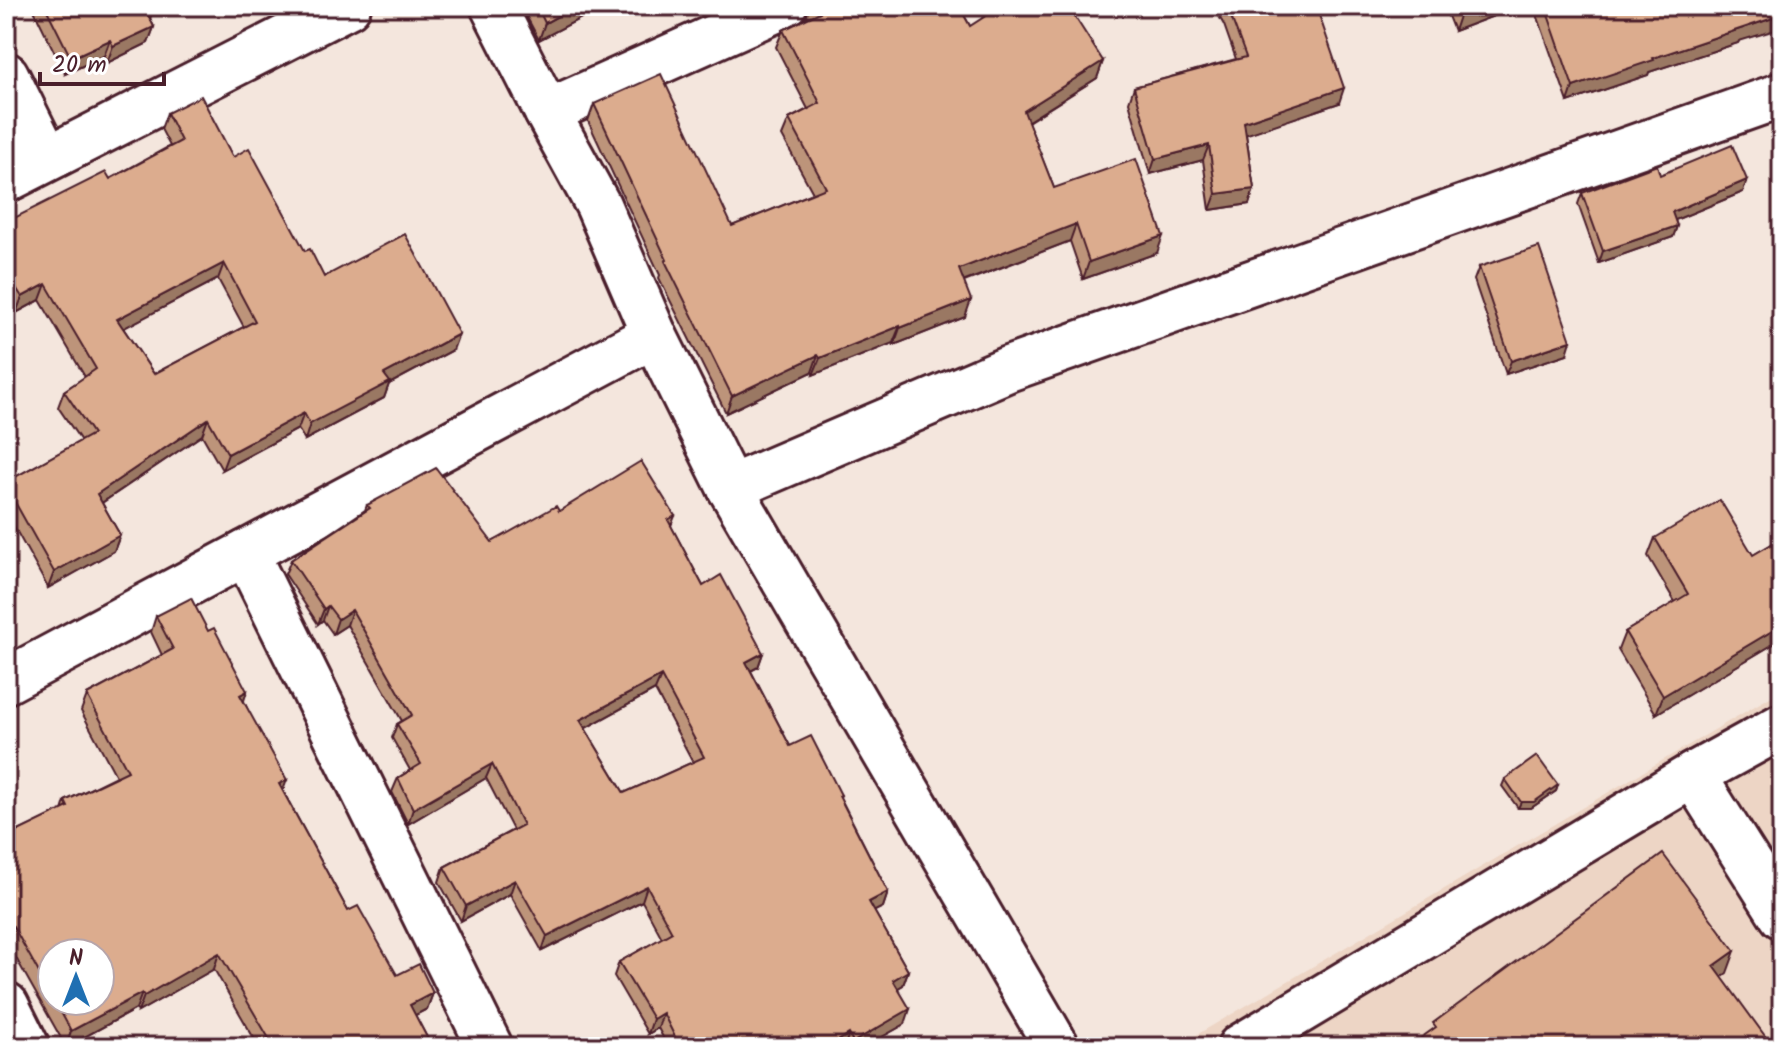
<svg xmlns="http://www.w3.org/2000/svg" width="1788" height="1053" font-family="Kalam,sans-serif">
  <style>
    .built { fill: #edd5c5 }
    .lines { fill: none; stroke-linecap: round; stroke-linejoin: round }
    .minor-casing { stroke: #4a1f2b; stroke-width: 50 }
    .minor { stroke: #fff; stroke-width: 44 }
    .wall { fill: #bd947a; stroke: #4a1f2b; stroke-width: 2; fill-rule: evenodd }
    .shaded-wall { fill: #9a7863; stroke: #4a1f2b; stroke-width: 2 }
    .building { fill: #dcac8e; stroke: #4a1f2b; stroke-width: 2; fill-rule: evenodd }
  </style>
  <rect width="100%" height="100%" fill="#f4e6dd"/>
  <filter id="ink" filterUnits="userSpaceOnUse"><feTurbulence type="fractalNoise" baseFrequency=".0125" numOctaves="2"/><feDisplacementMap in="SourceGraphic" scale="16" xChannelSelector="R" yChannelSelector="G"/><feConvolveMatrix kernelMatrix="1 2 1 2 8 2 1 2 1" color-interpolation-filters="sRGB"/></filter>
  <g filter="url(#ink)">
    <path class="built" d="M1782,690v357h-606z"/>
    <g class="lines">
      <defs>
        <g id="minor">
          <path d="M493,6l54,106 51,93 56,130 76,153 327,559"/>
          <path d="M6,75l41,83"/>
          <path d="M547,112l237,-106"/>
          <path d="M6,180l342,-174"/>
          <path d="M730,488l278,-119 774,-274"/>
          <path d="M246,553l244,494"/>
          <path d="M6,681l648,-346"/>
          <path d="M1693,775l89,141"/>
          <path d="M6,1005l21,42"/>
          <path d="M1240,1047l453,-272 89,-49"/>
        </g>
      </defs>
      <use href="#minor" class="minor-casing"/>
      <use href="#minor" class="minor"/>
    </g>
    <g class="wall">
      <path d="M32,6h122l-4,12 4,9 -6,16 -41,20 -3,-7 -39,18z"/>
      <path d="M523,6h77l-11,8 -50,26 -17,-32z"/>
      <path d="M809,6h150l11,20 133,35 -6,17 -69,44 26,66 103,65 -74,26 -13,-38 -106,41 1,35 -71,28 -1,-2 -80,32 -1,-3 -86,41 -67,-135 1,-3 -72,-154 6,-17 138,122 81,-33 -31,-57 7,-17 19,-10 -32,-62 7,-17 25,-13 -1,-2z"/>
      <path d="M1213,6h103l23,97 -93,31 8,55 -5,15 -39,6 -7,-50 -53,14 -21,-72 5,-15 102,-28 -12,-34z"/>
      <path d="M1444,6h76l-66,25z"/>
      <path d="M1534,6h248l-43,35 -1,2 -89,29 -1,3 -80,27z"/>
      <path d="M167,113l66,44 91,120 129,73 -64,34 -5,14 -79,42 -7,-11 -76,41 -20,-35 -100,68 18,32 -6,16 -66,37 -42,-76v-30l75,-41 -23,-34 6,-16 21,-14 -45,-77 -24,13 -7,-11 -3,1v-81l104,-43 60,-33 -9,-17zM218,279l26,48 -90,47 -31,-46z"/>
      <path d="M1743,192l-68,28 2,6 -4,11 -74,26 -21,-59 4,-11z"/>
      <path d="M1479,267l88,87 -61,20 -32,-94z"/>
      <path d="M367,505l125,37 67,-31 116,5 -4,10 32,60 60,67 -5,14 -7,4 39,75 51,49 -1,2 48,95 -5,15 -9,4 34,60 -5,14 -5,3 7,36 -41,23h-196l-10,-19 -10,6 -34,-58 5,-14 43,-24 -20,-37 -100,50 -32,-57 -49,27 -22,-39 5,-15 69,-37 -27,-52 -78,46 -16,-32 6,-14 12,-8 -18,-32 5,-14 5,-3 -55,-96 -14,9 -10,-14 -5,4 -33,-50 6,-14 74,-50zM655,690l38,72 -69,31 -39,-65z"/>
      <path d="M1655,538l98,17 29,-17v101l-126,75 -38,-64 7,-18 50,-30 -27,-46z"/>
      <path d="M156,616l88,85 39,90 65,120 49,64 36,18 -6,16 -12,6 17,32h-173l-45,-78 -76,43 -2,-3 -70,38 -59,-105h-1v-105l56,-26 3,-10 51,-25 -35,-65 6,-16 75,-40 -11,-23zM52,953l48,48h-48z"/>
      <path d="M1505,779l53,6 -2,6 -25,17h-13l-16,-22z"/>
    </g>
    <g class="shaded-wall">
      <path d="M149,6h5l-4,13 -5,-11z"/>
      <path d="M576,6h24l-11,8 -50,26 6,-17z"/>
      <path d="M1485,6h35l-66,25 5,-15z"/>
      <path d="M1782,15v13l-43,13 -1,2 -89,29 -1,3 -80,27 5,-15 80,-29z"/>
      <path d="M154,27l-6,16 -41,20 6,-17z"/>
      <path d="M110,40l-6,16 -39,18 6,-16z"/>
      <path d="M1103,61l-6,17 -80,50 7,-17z"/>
      <path d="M1344,88l-5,15 -100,34 5,-15z"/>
      <path d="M1209,145l-6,15 -53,14 5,-15z"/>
      <path d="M1747,180l-4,12 -75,31 4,-11z"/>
      <path d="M1254,189l-5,15 -39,6 6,-16z"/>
      <path d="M1076,224l-6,17 -118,45 7,-17z"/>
      <path d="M1677,226l-4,11 -74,26 4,-12z"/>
      <path d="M1163,236l-6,17 -74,26 6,-17z"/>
      <path d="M224,263l-6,16 -107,56 6,-16z"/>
      <path d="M46,284l-6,16 -24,13 6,-16z"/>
      <path d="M15,286l-6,16 -3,1v-12z"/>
      <path d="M971,300l-6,17 -71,28 6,-17z"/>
      <path d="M900,326l-7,17 -80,32 7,-17z"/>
      <path d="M459,334l-6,16 -64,34 -5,14 -79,42 5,-16 74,-50z"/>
      <path d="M1571,341l-4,13 -61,20 5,-13z"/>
      <path d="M818,355l-6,17 -86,41 6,-17z"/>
      <path d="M304,413l-6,16 -76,41 6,-16z"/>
      <path d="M208,419l-6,16 -111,75 6,-16z"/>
      <path d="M120,535l-6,16 -66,37 6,-16z"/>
      <path d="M328,606l-5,14 -5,4 6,-15z"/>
      <path d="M352,610l-5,15 -14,9 5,-15z"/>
      <path d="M1782,625v14l-126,75 7,-18z"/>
      <path d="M763,653l-5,14 -17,9 5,-14z"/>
      <path d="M661,676l-6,14 -80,44 5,-14z"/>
      <path d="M247,691l-5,16 -2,-12z"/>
      <path d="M492,764l-6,14 -78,46 5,-15z"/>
      <path d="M287,780l-6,16 -2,-12z"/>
      <path d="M1558,785l-2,6 -25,17h-13l3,-6z"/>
      <path d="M515,880l-5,14 -49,27 5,-15z"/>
      <path d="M647,886l-5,15 -100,50 5,-15z"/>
      <path d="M888,892l-5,15 -20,10 6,-15z"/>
      <path d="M13,926l-6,16h-1v-13z"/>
      <path d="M1735,951l-8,22 -21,16 8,-23z"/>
      <path d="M219,953l-5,16 -76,43 6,-16z"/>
      <path d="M908,971l-5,14 -15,9 5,-14z"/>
      <path d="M142,993l-6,16 -70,38 5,-16z"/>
      <path d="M433,993l-6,16 -23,12 6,-16z"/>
      <path d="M910,1009l-5,15 -41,23h-13l2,-5z"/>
      <path d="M663,1013l-5,15 -10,6 5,-15z"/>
      <path d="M849,1034l-5,13h-16z"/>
    </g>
    <g class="building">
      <path d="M45,6h104l-4,2 9,19 -41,19 -3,-6 -39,18z"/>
      <path d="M537,6h39l-31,17z"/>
      <path d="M817,6h142l11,20 31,-20h67l35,55 -79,50 30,77 82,-29 27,77 -74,26 -13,-38 -117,45 12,31 -71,28v-2l-80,32 -2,-3 -86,41 -67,-135 2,-1 -73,-156 67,-30 71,152 94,-38 -37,-69 31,-16 -37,-73 37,-18z"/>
      <path d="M1227,6h89l28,82 -100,34 10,67 -38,5 -7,-49 -54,14 -21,-72 112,-30z"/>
      <path d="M1455,6h30l-26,10z"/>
      <path d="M1545,6h237v9l-129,43 1,2 -81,27z"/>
      <path d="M201,96l32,61 16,-9 56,103 5,-2 14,28 81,-43 54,100 -75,40 6,8 -80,42 -6,-11 -76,41 -20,-35 -111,75 23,41 -66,37 -48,-86v-4l87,-48 -29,-43 32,-22 -50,-85 -24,13 -7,-11 -9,5v-69l100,-50 4,7 71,-38 -14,-28zM224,263l31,58 -101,53 -37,-55z"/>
      <path d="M1732,145l15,35 -75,32 5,14 -74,25 -21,-58 75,-28 3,10z"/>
      <path d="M1539,247l32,94 -60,20 -32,-94z"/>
      <path d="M641,461l34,55 -7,4 35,66 18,-11 42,78 -17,9 44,84 21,-10 30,59 -2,1 49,96 -19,10 39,69 -15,9 17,29 -57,33 -4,-8 -21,13h-148l-17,-34 -10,6 -34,-57 53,-30 -25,-46 -100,50 -32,-56 -49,26 -22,-39 79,-42 -31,-61 -79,45 -15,-31 23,-14 -24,-40 15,-9 -60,-105 -14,9 -10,-13 -4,3 -33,-49 79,-52 -3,-3 69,-37 56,74 64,-36 3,5zM661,676l43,81 -80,36 -44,-73z"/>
      <path d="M1720,500l33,55 29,-17v87l-119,71 -38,-64 63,-38 -33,-56z"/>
      <path d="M191,598l17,33 6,-3 33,63 -7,4 47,85 -8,4 69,127 10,-5 39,69 22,-11 14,29 -23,12 22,42h-158l-55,-94 -75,43 -2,-3 -71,38 -16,-30h45v-48h-48v43l-39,-70 -7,3v-92l62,-30 -3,-6 63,-30 -41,-76 86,-46 -17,-33z"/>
      <path d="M1537,756l21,29 -24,17h-13l-16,-23z"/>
      <path d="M1663,854l72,97 -21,15 59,81h-365l28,-20 -3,-4z"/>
    </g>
  </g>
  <rect width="1788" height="1053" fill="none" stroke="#fff" stroke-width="32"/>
  <rect x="16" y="16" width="1756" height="1021" fill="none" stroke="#4a1f2b" stroke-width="3" filter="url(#ink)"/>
  <g transform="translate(76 977)"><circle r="38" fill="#ffffff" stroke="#b7a5aa" stroke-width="2"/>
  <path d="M0-6L14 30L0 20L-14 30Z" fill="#1f6fb2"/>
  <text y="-12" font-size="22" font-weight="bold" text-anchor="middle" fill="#4a1f2b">N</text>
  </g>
  <path d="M40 72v12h124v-12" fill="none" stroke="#4a1f2b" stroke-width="4"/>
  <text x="52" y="72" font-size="24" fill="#4a1f2b" stroke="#ffffff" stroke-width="6" paint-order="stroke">20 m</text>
</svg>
